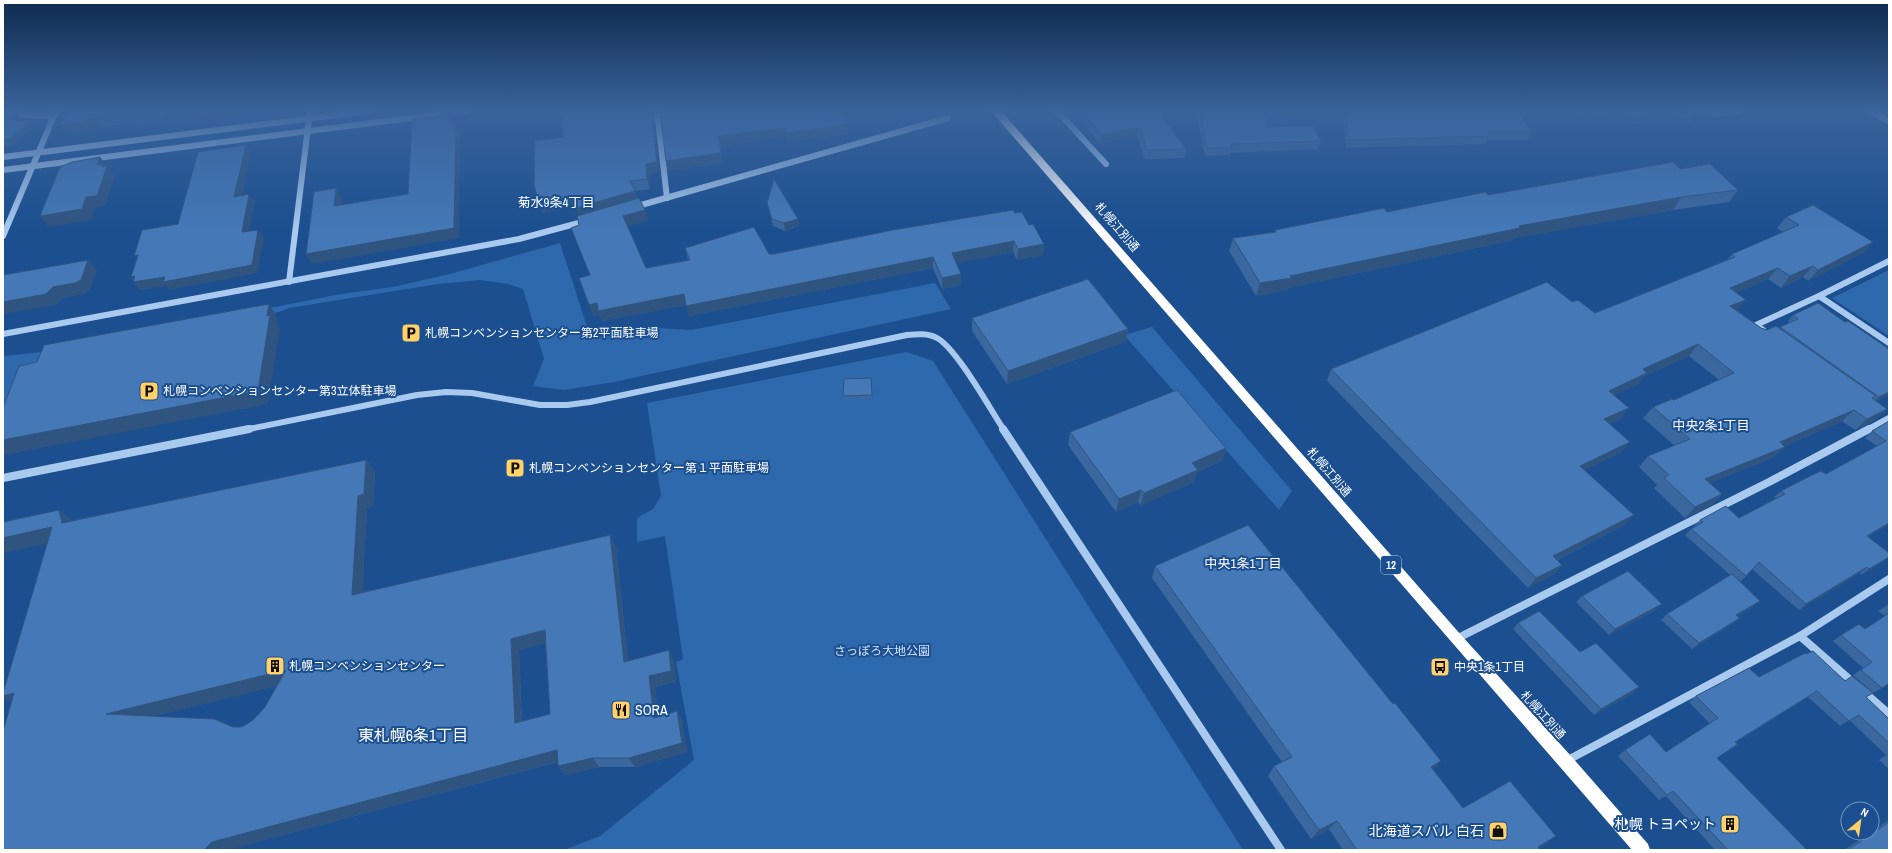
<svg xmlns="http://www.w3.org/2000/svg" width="1892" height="853" font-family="'Archivo Narrow','Noto Sans JP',sans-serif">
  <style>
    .green { fill: #2e69ad }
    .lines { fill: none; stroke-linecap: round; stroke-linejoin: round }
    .minor-far1 { stroke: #a9c9ee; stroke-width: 6 }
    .minor { stroke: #a9c9ee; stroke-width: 8 }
    .highway { fill: #fff; fill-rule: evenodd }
    .wall { fill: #3a679d; fill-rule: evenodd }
    .shaded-wall { fill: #305480 }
    .building { fill: #4478b7; stroke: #305480; fill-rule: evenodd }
    .labels { text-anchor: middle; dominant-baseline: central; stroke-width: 4; stroke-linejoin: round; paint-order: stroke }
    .shield { fill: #1b4f8f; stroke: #bbcadd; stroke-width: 1 }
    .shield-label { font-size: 11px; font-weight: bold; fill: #fff }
    .street-label { font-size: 12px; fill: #fff; stroke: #1b4f8f }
    .poi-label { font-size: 12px; fill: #fff; stroke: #1b4f8f; text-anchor: start }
    .park-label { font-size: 12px; fill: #cfe3fa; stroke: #1b4f8f }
    .neighbourhood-label { font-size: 13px; fill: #fff; stroke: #1b4f8f }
    .near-poi-label { font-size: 14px; fill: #fff; stroke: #1b4f8f; text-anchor: end }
    .near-neighbourhood-label { font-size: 16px; fill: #fff; stroke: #1b4f8f }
  </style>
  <rect width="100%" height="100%" fill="#1b4f8f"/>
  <g class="green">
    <path d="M560,243l31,96 52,-12 48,3 244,-47 16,26 -337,73 -50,8 -31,-4 11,-27 -21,-70 -15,-5 -28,-4 -42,4 -149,24 -10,4 -227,45 -49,95v-96l39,-4 299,-58 52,-7 57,-13z"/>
    <path d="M1889,270v66l-57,-38z"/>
    <path d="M1152,327l140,164 -13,19 -155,-175z"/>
    <path d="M906,352l27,9 310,489h-679l36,-14 94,-76 -18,-98 7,-3 -18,-123 -28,6v-24l16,-9 8,-13 -14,-93z"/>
  </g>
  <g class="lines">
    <g class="minor-far1">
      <path d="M657,111l10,87"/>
      <path d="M1057,111l49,53"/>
      <path d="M1698,111l19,2 20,-2"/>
      <path d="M1870,111l19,10"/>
      <path d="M3,114l51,2"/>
      <path d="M3,157l366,-46"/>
      <path d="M3,170l463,-59"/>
      <path d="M634,207l314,-89"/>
      <path d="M3,236l53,-125"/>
      <path d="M1889,261l-70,35 70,47"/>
      <path d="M289,282l21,-171"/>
      <path d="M1763,330l-7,-5 63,-29"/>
      <path d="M3,334l516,-95 67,-18"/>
      <path d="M244,430l173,-35 29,-3 26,1 68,12h27l23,-3 317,-67c10,-1 21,-2 30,3 20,11 53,71 67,92"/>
      <path d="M1867,430l22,-12"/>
    </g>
    <g class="minor">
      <path d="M1003,429l278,421"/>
      <path d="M3,478l246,-49"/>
      <path d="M1800,636l89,78"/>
      <path d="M1456,639l313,-157 100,-53"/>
      <path d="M1566,761l234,-125 89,-57"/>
    </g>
    <path class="highway" d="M991,111h10l460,524 110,121 77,88 2,6h-18z"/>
  </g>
  <g class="wall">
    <path d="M68,111h100l-5,10 -60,5 -1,2 -10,1v2l-25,3z"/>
    <path d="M660,111h197l-14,3 5,10v9l-60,10 -2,-6 -66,9 3,17 -55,8 -2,-10z"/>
    <path d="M1076,111h80l30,38 -2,9 -39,1 -8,-23 -37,8z"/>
    <path d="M1196,111h68l4,16 53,14 -3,8 -87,4 -1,2 -25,1z"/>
    <path d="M1343,111h175l13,21 -4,8h-39l-2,4 -140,4z"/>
    <path d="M1577,111h112l3,8 -3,5 -48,-5 -3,5 -27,-4 -2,3 -29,-4z"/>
    <path d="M653,112l6,60 -10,2 1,15 -15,2 2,8 11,21 -20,6 18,42 42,-8 -3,-12 84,6h5l241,-41 14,12 15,19 -1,11 -26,5 -4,-8 -57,11 5,11v11l-19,4 -9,-21 -244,48 -3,-11 -84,16 -3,-7 -6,2 -3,-41 -19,-47 8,-3v-10l-3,-9 -34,7 21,-76z"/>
    <path d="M3,113l14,1 4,5 -1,2 13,5 -18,17 -5,2h-7z"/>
    <path d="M1680,169l58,21 -9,12 -56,8 -159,28 -1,2 -225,48 -1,2 -31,6 -27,-45 4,-13 41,-6 1,-2 112,-18 101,-17z"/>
    <path d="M767,203l31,16 1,7 -14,5 -12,-5 -4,-16z"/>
    <path d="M1786,217l87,25 -10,11 -55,28 -5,-4 -22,11 -13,-9 -32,14 1,17 24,18 6,2 12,-2 11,-6 -2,-1 5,-6 25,-12 71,92 -13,6 11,8 -12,11 -20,10 -13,-9 -57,25 -11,11 -64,26 12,11 -11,11 -26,13 -31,-30 3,-3 -18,-18 9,-11 27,-10 -32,-28 10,-11 21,-7 45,-20 -30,-24 -45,20 -6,8 -24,11 15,13 -9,11 -11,5 12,28 -37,18 40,55 -67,35 5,5 -9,10 -25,13 -201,-207 4,-12 241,-67 23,11 132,-53 5,-6 51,-22 -6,-4z"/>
    <path d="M972,318l156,11 -3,13 -118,42 -35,-53z"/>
    <path d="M871,378l1,21h-28l-1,-3z"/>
    <path d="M1889,421v103l-21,13 16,24 -23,14 -1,-2 -61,37 -47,-41 -6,7 -6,6 13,25 -16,9 -5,8 -40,25 -31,-29 6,-6 63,-39 -45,-40 6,-6 4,-2 -1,-1 6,-6 39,-2 37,-20 -2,-1 7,-6 45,-17 51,-28 -12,-8 7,-7z"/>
    <path d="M1070,432l156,16 -4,13 -25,11 -3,10 -53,23 -3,-3 -22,10 -48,-67z"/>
    <path d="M366,460l9,12 -2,34 -6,2 -5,84 254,-45 12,114h46l2,21 -21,5 3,30 19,-6 5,10 5,31 -52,15h-36l-34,8 -7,-9v-4l-331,88h-224l9,-148 -9,-5 44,-154 12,-33 13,11zM545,643l5,71 -28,7 -3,-71zM277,686l-12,21 -12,13 -11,7h-9l-79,-11z"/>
    <path d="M1155,566l238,138 48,57 -8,9 30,38 81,37 -6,3 2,2h-197l-14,-21 -18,10 -43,-63 6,-10 8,-4 -130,-184z"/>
    <path d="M1582,596l74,14 -47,25 -33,-33z"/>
    <path d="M1889,604v80l-16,9 -20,-18 10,-7 -30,-27 8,-6 24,-6 20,-13 -7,-5z"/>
    <path d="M1518,623l115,70 -39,22 -81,-86z"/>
    <path d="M1806,654l39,26 21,17 23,22v50l-10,-9 7,-5 -37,-35 -9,6 -32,-29 -72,45 -19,16 90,92h-92l-49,-54 -7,4 -41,-44 7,-6 41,2 44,-28 -21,-22 7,-6 63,-19z"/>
    <path d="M1889,820v30h-45l26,-17h2v-2z"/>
  </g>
  <g class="shaded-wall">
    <path d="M158,111h10l-5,10 -6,-9z"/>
    <path d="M189,111h89l-82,10z"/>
    <path d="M651,111h2v1l6,60 -10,2 1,15 -3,-10 -1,-15z"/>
    <path d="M839,111h18l-18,3z"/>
    <path d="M453,113l5,10v6l2,5 -1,104 -147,26 -6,-10 148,-26z"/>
    <path d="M17,114l4,5 -7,6 -4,-5z"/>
    <path d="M96,117l7,9 -1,2 -10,1v2l-25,3 -7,-9 26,-5z"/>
    <path d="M29,121l4,5 -18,17 -5,2 -5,-5z"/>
    <path d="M848,124v9l-60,10 -2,-10z"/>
    <path d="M1139,127l-2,9 -37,8 1,-9z"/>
    <path d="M784,128l2,9 -66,9 3,17 -55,8 -2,-10 52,-25z"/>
    <path d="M246,145l5,8 -11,52 -6,-8z"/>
    <path d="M100,157l15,20 -10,29 -10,2 -4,12 -42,7 -9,-11 57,-51z"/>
    <path d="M336,188l6,11 -2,17 -6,-10z"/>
    <path d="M635,191l3,10 -59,16 -3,-9z"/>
    <path d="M249,194l6,8 -8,39 -5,-9z"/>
    <path d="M574,196l3,10 -35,7 -4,-9z"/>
    <path d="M1681,197l-8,13 -159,28 -1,2 -225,48 -1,2 -31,6 4,-13 30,-7 229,-50z"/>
    <path d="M645,210l3,10 -21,7 -4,-11z"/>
    <path d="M798,219l1,7 -14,5 -1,-8z"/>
    <path d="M258,230l6,8 -7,35 -87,17 -4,-4 -26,4 -7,-8h2l-4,-5 4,-1 30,1z"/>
    <path d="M1014,241l-1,11 -61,12v-11z"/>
    <path d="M1873,242l-10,11 -55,28 10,-11z"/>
    <path d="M1044,244l-1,11 -26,5 1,-11z"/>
    <path d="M933,257v11l-244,48 -3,-10z"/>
    <path d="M88,260l9,10 -7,20 -6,4 -21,4 -7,7 -53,9v-12z"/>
    <path d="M1813,266l-10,11 -22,11 9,-12z"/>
    <path d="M1778,268l-10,11 -47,21 9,-12z"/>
    <path d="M961,274v11l-19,4v-11z"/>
    <path d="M684,294l3,11 -85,16 -3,-7 -6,2 -4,-11 8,-2z"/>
    <path d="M1746,300l-10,11 -6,-5z"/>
    <path d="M269,304l9,14 -1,7 3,4 -12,75 -263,51 -2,-2v-13l264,-124z"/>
    <path d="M1128,329l-3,13 -118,42 1,-13z"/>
    <path d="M1698,344l-9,12 -45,20 -6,8 -37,18 8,-11 34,-22z"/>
    <path d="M1889,392v3l-15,7 5,-5z"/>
    <path d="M1629,408l-9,11 -25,11 9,-11z"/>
    <path d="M1887,409l-12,11 -20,10 12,-11z"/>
    <path d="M1854,410l-12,11 -73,32 11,-11z"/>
    <path d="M1630,442l-9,10 -50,25 9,-11z"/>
    <path d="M1785,447l-11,10 -79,32 10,-10z"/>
    <path d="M1226,448l-4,13 -25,11 -3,10 -53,23 3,-12 48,-30z"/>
    <path d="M366,460l9,12 -2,34 -6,2 -5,98 -10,-11 6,-99z"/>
    <path d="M1141,490l-3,12 -22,10 3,-13z"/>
    <path d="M1722,494l-11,11 -26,13 10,-11z"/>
    <path d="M59,510l14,12 -11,1z"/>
    <path d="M1634,515l-10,10 -80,41 9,-10z"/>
    <path d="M1889,523v1l-30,18 8,-6z"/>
    <path d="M52,527l15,12 -64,14v-15z"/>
    <path d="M610,535l6,12 13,125 -5,-10z"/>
    <path d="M1889,557l-5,4 -23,14 8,-6z"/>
    <path d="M1562,565l-9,10 -25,13 8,-10z"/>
    <path d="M1867,567l-7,6 -61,37 7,-6z"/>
    <path d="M1760,601l-7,6 -25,14 8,-6z"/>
    <path d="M1662,604l-6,6 -47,25 6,-6z"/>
    <path d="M1740,618l-8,6 -40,25 7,-6z"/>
    <path d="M545,630l7,11 -33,9 3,83 -7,-10 -4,-84z"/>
    <path d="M669,650l5,11 2,21 -21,5 5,41 -6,-10 -5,-42z"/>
    <path d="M286,670l12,11 -176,43 -16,-10z"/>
    <path d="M1639,687l-6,6 -39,22 7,-6z"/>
    <path d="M14,693l5,13 -16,-9v-1z"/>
    <path d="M677,711l5,10 5,31 -52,15 -6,-9z"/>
    <path d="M557,750l7,10 -337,90h-23l8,-8z"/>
    <path d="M593,758l6,9 -34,8 -7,-9z"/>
    <path d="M1441,761l-9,10 -1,-4z"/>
    <path d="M1337,821l-8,8 -18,10 8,-9z"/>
    <path d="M1556,836l-12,9 -9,5h-1z"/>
  </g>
  <g class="building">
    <path d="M68,111h90l-1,1 -61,5 -1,2 -9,1 -1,2 -25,3z"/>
    <path d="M562,111h89l6,51 -11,2 1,15 -17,2 5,10 -59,17 -2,-12 -36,8 -4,-21 1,-42 28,-4z"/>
    <path d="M660,111h181l7,13 -62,9 -2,-5 -66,8 3,17 -55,8z"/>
    <path d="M1084,111h72v1h3l27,37 -39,1 -8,-23 -38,8z"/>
    <path d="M1200,111h64l4,16 45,-1 8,15 -90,3 1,3 -25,1z"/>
    <path d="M1346,111h172l13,21h-44l3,4 -142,4z"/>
    <path d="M1581,111h108l3,8 -52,-6 1,6 -30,-4 1,3 -30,-3z"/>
    <path d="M3,113l14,1 -7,6 19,1 -18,17 -6,2 -2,-1z"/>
    <path d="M453,113v12l3,-1 -2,104 -148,26 8,-62 22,-4 -2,18 74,-12 4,-74z"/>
    <path d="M246,145l-12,52 15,-3 -7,38 16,-2 -6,35 -89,17 2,-5 -32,5 2,-6 -4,1 7,-22 -4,1 8,-26 36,-6 20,-72z"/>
    <path d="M100,157l-3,8 6,-1 -1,3 5,-1 -10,30 -11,1 -4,12 -42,7 20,-49 12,-5z"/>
    <path d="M1673,162l7,7 30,-5 28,26 -57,7 -162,29 1,2 -230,48 2,2 -32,5 -27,-45 43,-6 -1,-2 109,-22 3,4 99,-20 2,3z"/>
    <path d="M774,179l24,40 -14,4 -12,-4 -5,-16z"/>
    <path d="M639,198l6,12 -22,6 23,52 44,-8 -5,-12 69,-21 15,27h5l119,-24 120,-20 2,3 7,-1 7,13 4,-1 11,20 -26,5 -4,-8 -62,12 9,21 -19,4 -9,-21 -247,49 -2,-12 -86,17 -1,-8 -8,2 -10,-27 11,-3 -19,-47 8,-3 -2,-9z"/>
    <path d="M1813,205l60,37 -55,28 -5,-4 -23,10 -12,-8 -48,20 16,12 -16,6 31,22 6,2 9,-4 100,70 -4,2 15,11 -20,10 -13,-9 -74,32 5,5 -80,32 17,15 -27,13 -31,-29 5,-3 -21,-19 42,-17 -37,-32 19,-8 2,1 60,-27 -36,-29 -55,25 4,4 -38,18 20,17 -25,11 26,23 -50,24 54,49 -81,41 9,9 -26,13 -205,-209 216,-87 25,20 6,-2 17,13 140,-56 -3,-3 67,-29 -13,-8z"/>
    <path d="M88,260l-7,20 -6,3 -22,4 -7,7 -43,8v-27z"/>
    <path d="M1088,279l40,50 -120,42 -36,-53z"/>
    <path d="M1818,303l27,19 3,-1 41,28v43l-10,5 -99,-70 18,-8 -5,-4z"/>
    <path d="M269,304l-2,12 3,-1 -12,76 -255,49v-32l16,-42 18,-4 7,-17z"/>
    <path d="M871,378l1,17 -29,1 1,-17z"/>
    <path d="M1177,390l49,58 -34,15 6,7 -54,23 -3,-3 -22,9 -49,-67z"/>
    <path d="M1889,421v102l-22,13 22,17v4l-20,12 -2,-2 -61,37 -47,-42 -13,14 -55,-47 12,-7 -3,-2 26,-14 13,12 46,-24 -4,-3 27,-14 13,-6 5,3 60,-33 -14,-10z"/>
    <path d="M366,460l-2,34 -6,2 -6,99 258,-60 14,127 45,-12 2,21 -22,5 5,42 23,-7 5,32 -53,15h-36l-35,8 -1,-16 -345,92 -8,8h-201v-119l11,-38 -11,3v-3l49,-166 -49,11v-16l56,-12 3,13zM545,630l5,84 -35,9 -4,-84zM286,670l-21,37 -12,13 -11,7h-9l-19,-8 -108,-5z"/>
    <path d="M1248,525l145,179 2,-1 46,58 -10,6 32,41 47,-27 46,55 -18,11 2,3h-183l-20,-29 -18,9 -45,-64 18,-9 -137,-191z"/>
    <path d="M1628,571l34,33 -47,25 -33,-33z"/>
    <path d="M1732,574l28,27 -24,14 4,3 -41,25 -32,-29z"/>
    <path d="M1889,604v3l-3,-2z"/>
    <path d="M1539,611l41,41 16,-9 43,44 -38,22 -83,-86z"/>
    <path d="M1889,613v70l-7,5 -21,-18 11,-8 -31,-27 18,-11 6,5z"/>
    <path d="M1813,651l32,30 7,-5 21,17 -7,4 23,22v24l-30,-28 -10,6 -32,-30 -82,51 3,2 -21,14 90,92h-79l-55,-59 -6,4 -42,-45 25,-16 16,18 52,-34 -22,-22 53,-28 10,9 46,-24 1,1z"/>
    <path d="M1889,822v28h-41z"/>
  </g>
  <linearGradient id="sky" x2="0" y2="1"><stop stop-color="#0f2b4f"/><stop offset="0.48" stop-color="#39639b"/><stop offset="1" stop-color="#39639b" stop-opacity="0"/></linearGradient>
  <rect width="1892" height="230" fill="url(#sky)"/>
  <defs>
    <symbol id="parking-square" viewBox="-11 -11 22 22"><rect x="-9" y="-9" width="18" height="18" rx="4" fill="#ffd166" stroke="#1b4f8f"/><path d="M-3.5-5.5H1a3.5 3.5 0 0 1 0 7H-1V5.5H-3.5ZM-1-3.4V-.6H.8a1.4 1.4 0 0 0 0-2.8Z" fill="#111"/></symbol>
    <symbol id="building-square" viewBox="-11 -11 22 22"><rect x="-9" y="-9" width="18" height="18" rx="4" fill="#ffd166" stroke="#1b4f8f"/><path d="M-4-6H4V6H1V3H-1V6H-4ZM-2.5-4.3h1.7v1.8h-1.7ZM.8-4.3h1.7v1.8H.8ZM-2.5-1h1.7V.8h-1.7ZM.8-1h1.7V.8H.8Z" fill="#111"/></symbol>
    <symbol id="bus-square" viewBox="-11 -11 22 22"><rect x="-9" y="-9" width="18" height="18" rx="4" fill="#ffd166" stroke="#1b4f8f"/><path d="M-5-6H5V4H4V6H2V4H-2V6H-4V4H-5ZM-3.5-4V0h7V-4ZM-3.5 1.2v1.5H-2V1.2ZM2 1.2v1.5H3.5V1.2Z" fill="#111"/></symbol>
    <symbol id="restaurant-square" viewBox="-11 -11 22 22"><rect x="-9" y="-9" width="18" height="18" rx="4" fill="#ffd166" stroke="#1b4f8f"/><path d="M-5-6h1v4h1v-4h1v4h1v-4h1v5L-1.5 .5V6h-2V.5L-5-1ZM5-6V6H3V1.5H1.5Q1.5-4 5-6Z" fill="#111"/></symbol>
    <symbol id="shop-square" viewBox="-11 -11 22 22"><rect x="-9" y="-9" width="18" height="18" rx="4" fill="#ffd166" stroke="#1b4f8f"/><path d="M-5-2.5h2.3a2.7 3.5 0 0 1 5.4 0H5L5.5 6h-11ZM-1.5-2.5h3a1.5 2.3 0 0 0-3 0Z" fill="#111"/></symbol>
  </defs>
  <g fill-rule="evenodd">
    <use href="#parking-square" x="400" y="322" width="22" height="22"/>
    <use href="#parking-square" x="138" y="380" width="22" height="22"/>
    <use href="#parking-square" x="504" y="457" width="22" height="22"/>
    <use href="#building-square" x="264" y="655" width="22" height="22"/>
    <use href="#bus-square" x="1429" y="656" width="22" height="22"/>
    <use href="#restaurant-square" x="610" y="699" width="22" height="22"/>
    <use href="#building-square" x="1719" y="813" width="22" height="22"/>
    <use href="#shop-square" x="1487" y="820" width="22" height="22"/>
  </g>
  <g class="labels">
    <rect class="shield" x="1381" y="556" width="20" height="18" rx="3"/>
    <g class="shield-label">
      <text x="1391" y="565">12</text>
    </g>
    <g class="street-label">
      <text transform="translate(1117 227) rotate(49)">札幌江別通</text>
      <text transform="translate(1329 472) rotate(49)">札幌江別通</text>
      <text transform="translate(1543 715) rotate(48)">札幌江別通</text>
    </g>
    <g class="poi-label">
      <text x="425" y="333">札幌コンベンションセンター第2平面駐車場</text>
      <text x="163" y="391">札幌コンベンションセンター第3立体駐車場</text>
      <text x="529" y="468">札幌コンベンションセンター第１平面駐車場</text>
      <text x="289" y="666">札幌コンベンションセンター</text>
      <text x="1454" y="667">中央1条1丁目</text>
    </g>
    <g class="park-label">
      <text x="882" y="651">さっぽろ大地公園</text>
    </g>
    <g class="neighbourhood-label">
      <text x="556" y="202">菊水9条4丁目</text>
      <text x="1711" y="425">中央2条1丁目</text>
      <text x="1243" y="563">中央1条1丁目</text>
    </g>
    <g class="near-poi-label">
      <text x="635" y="710" text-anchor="start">SORA</text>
      <text x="1716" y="824">札幌 トヨペット</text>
      <text x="1484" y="831">北海道スバル 白石</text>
    </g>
    <g class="near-neighbourhood-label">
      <text x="413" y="735">東札幌6条1丁目</text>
    </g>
  </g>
  <rect width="1892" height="853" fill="none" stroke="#ffffff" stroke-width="8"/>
  <g transform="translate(1860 821) rotate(29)"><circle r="19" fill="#1b4f8f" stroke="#7695bc"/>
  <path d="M0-3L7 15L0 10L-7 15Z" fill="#ffd166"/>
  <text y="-6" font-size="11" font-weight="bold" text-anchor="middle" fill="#ffffff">N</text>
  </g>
</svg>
